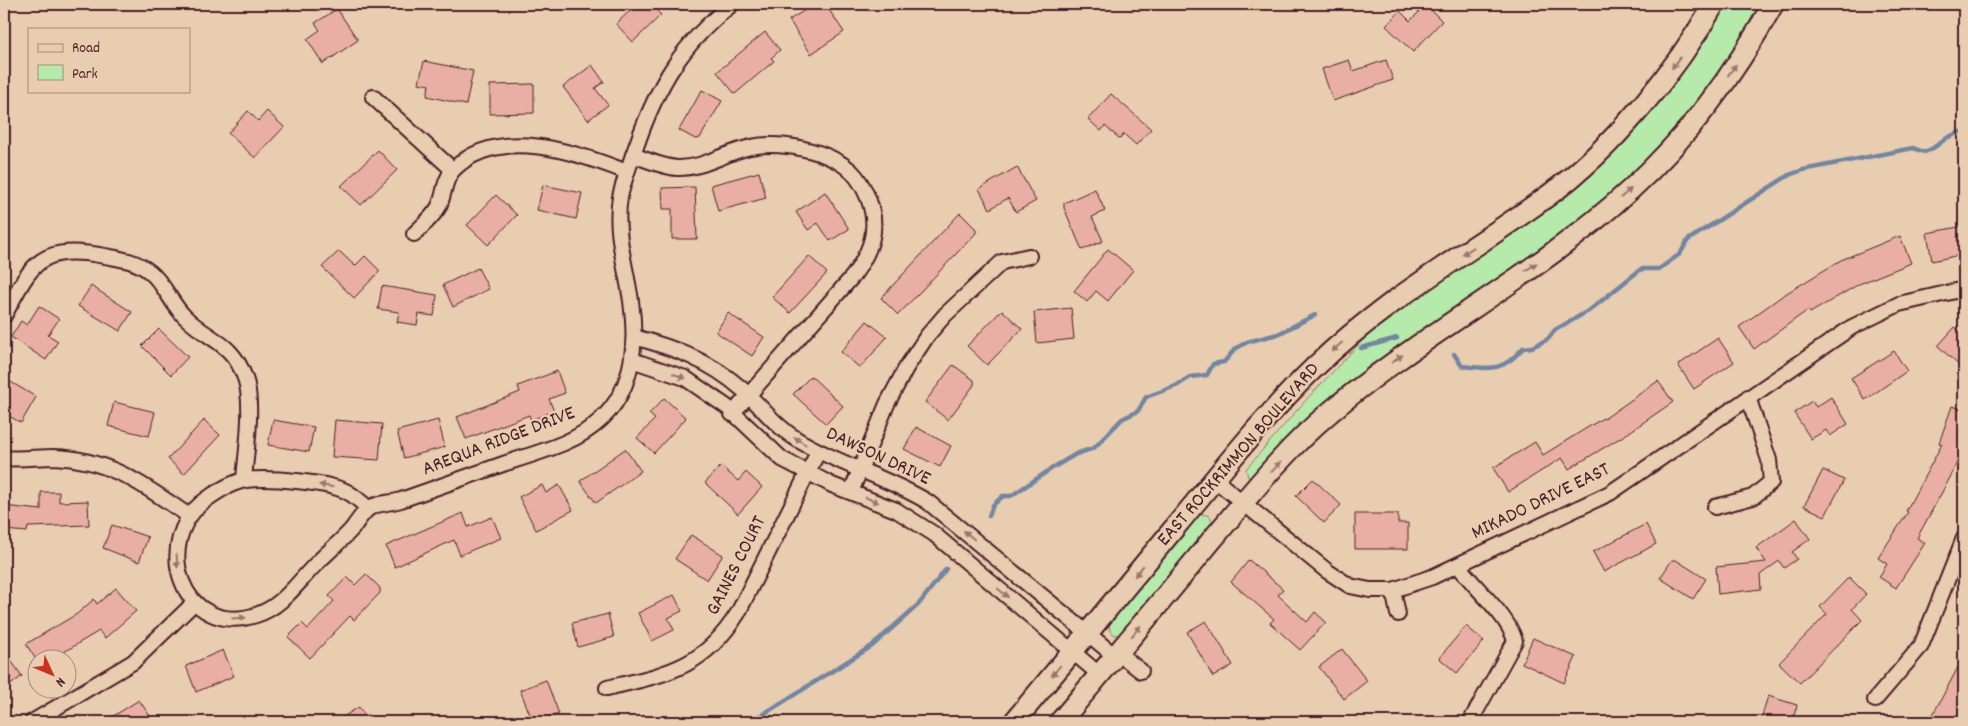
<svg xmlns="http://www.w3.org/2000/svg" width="1968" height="726" font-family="Dekko,sans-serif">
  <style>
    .green { fill: #b6eaab; stroke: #80846b }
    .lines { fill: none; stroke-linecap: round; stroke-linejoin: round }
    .stream { stroke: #7386a1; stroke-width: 4.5 }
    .building { fill: #e9afa4; stroke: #4a1f2b }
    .minor-casing { stroke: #4a1f2b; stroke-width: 18 }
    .secondary-casing { stroke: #4a1f2b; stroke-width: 24 }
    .minor { stroke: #e9cdb0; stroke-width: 14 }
    .secondary { stroke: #e9cdb0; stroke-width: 20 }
    .oneway { fill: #9a766e }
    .labels { text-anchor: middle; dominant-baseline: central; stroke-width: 4.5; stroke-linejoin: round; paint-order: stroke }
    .street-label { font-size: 20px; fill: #4a1f2b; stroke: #e9cdb0 }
  </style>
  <rect width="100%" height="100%" fill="#e9cdb0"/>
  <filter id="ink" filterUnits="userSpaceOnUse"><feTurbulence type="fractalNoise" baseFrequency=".02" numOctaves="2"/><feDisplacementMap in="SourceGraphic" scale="10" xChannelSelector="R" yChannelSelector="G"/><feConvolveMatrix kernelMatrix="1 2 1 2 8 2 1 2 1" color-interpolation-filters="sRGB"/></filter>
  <g filter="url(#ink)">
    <g class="green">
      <path d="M1725,4h36c-48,88 -114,168 -195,228 -69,53 -144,97 -214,150l-33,27 -65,68h-6l-2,-8 60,-69 56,-59 27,-25 153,-105 173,-189z"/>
      <path d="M1202,514l8,2 2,5 -2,7 -89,106 -6,1 -5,-4 -1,-9 88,-106z"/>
    </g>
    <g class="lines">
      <g class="stream">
        <path d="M1361,348l36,-10"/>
        <path d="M1454,354l8,12c30,3 40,6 61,-18l9,-1 16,-8 7,-9 35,-20 51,-41h18l21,-15 8,-14 101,-65 14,-5 110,-22 11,4c10,-3 13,-7 21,-13 6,-4 13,-5 19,-9"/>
        <path d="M989,516l4,-11 10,-9h8l43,-29 22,-13 18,-6 28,-29 16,-8 8,-14 30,-11 14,-9 17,-2 6,-11 11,-2 11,-13 12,-7 31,-8 37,-19"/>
        <path d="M746,722l16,-7 110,-69 47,-42 27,-35"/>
      </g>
    </g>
    <g class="building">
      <path d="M637,4h13l11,11 -28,27 -17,-18z"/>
      <path d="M815,4h10l19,28 -33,22 -22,-34z"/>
      <path d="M1426,5l16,16 -29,31 -27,-26 14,-15 10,10z"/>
      <path d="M337,9l21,31 -35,24 -16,-25 13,-9 -5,-7z"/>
      <path d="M765,32l15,18 -9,8 3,3 -39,33 -18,-22z"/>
      <path d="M1349,60l4,11 33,-11 7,20 -60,21 -11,-32z"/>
      <path d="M424,61l49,10 -7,34 -39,-9 2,-11 -10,-2z"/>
      <path d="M592,65l12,17 -9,6 13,17 -20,15 -25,-33z"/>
      <path d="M534,84v29l-44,1v-29z"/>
      <path d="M702,90l20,11 -22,37 -5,1 -16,-9z"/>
      <path d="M1111,94l40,35 -15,16 -12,-11 -4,5 -15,-13 -4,5 -13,-12z"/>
      <path d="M248,111l10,10 9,-10 17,16 -29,31 -27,-25z"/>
      <path d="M378,150l19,20 -36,35 -20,-19z"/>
      <path d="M1017,167l19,34 -20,11 -8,-14 -18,11 -11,-20z"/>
      <path d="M759,172l7,26 -48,13 -7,-26z"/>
      <path d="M543,185l39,8 -6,26 -39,-9z"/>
      <path d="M695,187l2,52h-25v-30h-9l-1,-21z"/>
      <path d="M1095,189l10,22 -13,6 11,24 -21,9 -18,-42v-5z"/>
      <path d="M825,192l24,37 -19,12 -12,-18 -10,7 -12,-18z"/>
      <path d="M496,195l21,20 -29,30 -21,-20z"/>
      <path d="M960,213l16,16v4l-78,82 -17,-17z"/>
      <path d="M1964,226v28l-32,7 -5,-28z"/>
      <path d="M1900,236l11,27 -52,21 -49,29 -2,-3 -54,39 -15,-22 43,-31 59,-36z"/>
      <path d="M1108,249l25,21 -25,31 -12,-10 -9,11 -13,-11z"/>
      <path d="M339,251l16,15 10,-10 15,15 -26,27 -32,-31z"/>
      <path d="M809,256l18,17 -37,40 -18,-16z"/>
      <path d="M478,268l11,21 -36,18 -10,-22z"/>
      <path d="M91,286l41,26 -12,19 -42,-25z"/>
      <path d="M382,286l55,9 -3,21 -15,-2 -2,11 -20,-3 2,-10 -21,-3z"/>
      <path d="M39,306l20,13 -11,16 10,6 -12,19 -35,-23 10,-16 6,4z"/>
      <path d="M1071,308l3,31 -37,4 -3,-31z"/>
      <path d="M1002,310l20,19 -35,36 -20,-19z"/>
      <path d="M728,313l36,24 -12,19 -36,-24z"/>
      <path d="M867,321l20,16 -27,31 -19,-16z"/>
      <path d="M1955,327l9,9v34l-26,-24z"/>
      <path d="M159,329l29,28 -17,18 -29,-29z"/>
      <path d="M1718,338l16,24 -40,27 -16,-24z"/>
      <path d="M1894,351l13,20 -42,29 -14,-22z"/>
      <path d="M953,365l21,15v5l-26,35 -23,-18z"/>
      <path d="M557,371l8,22 -16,6 5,12 -23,9 -2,-5 -63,24 -9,-22 63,-25 -2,-6z"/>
      <path d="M811,376l32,30 -17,18 -33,-30z"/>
      <path d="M4,378l32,19 -15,26 -17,-10z"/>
      <path d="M1658,381l15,21 -45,31 -59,36 -7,-11 -54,34 -15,-24 42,-26 8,13 60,-37 1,1z"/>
      <path d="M1831,397l17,27 -18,12 -4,-6 -15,9 -17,-26 18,-12 4,6z"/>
      <path d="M664,398l22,20 -32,35 -17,-15 18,-19 -6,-5z"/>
      <path d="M114,402l41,10 -6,24 -41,-10z"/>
      <path d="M1952,406l12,4v33l-11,29 -36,66 8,5 -29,45 -17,-11 8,-13 -9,-6 30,-46 -2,-1 36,-67 -3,-1z"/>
      <path d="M204,420l16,15 -36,39 -16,-15z"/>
      <path d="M273,420l41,7 -5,25 -41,-7z"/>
      <path d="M335,420l47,4 -3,36 -47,-3z"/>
      <path d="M438,420l7,27 -41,11 -7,-27z"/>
      <path d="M916,427l35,19 -11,21 -36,-18z"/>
      <path d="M625,449l16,22 -45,32 -16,-22z"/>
      <path d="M721,466l17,15 8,-9 16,15 -24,27 -33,-31z"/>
      <path d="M1823,470l21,10 -19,36 -21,-10z"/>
      <path d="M1313,479l28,26 -17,18 -28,-27z"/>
      <path d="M542,485l4,8 13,-8 14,25 -37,20 -17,-33z"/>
      <path d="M41,492h18v10l29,-1 1,24 -61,2 -1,5 -23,-2v-24l37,4z"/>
      <path d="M463,513l5,14 24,-10 9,21 -41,17 -6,-15 -59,27 -9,-21z"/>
      <path d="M1355,514h43v9h10v26h-53z"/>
      <path d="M1796,519l14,20 -18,13 5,7 -13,9 -5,-7 -19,14 1,14 -43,5 -2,-27 50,-5 -10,-14z"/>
      <path d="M1646,524l10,20 -52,28 -11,-20z"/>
      <path d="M112,525l36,12 -9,25 -36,-14z"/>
      <path d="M691,535l32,20 -16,25 -32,-21z"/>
      <path d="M1249,560l34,29 -5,6 29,27 8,-10 11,10 -26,28 -30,-27 4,-4 -43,-37z"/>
      <path d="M1672,560h4l30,19 -13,20 -33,-21z"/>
      <path d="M366,574l14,14v5l-26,27 -4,-4 -40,42 -22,-21 14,-14 6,6 26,-28 -5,-5 18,-19 8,8z"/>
      <path d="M1849,577l17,17 -14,15 10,11 -62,63 -21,-20 48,-49 -7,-7z"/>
      <path d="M116,588l20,23 -31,27 -6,-7 -40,24 2,3h-26l-9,-14 51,-30 17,-15 3,5z"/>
      <path d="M674,595l8,16 -14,7 6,12 -22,11 -14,-28z"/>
      <path d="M608,614l6,23 -36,10 -6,-24z"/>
      <path d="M1206,621l27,44 -20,12 -26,-45z"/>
      <path d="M1466,626l18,15 -27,32 -18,-15z"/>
      <path d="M1533,638l43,19 -12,26 -42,-20z"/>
      <path d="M1342,649l25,32 -23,18 -25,-32z"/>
      <path d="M223,650l11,26 -38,16 -10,-26z"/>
      <path d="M4,651l18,25 -18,14z"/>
      <path d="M1964,656v66h-35z"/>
      <path d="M546,680l13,34 -26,8 -13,-32z"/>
      <path d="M1768,696l29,9 -5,17h-32z"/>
      <path d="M139,700l15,22h-50z"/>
      <path d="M359,707l10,15h-34z"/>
    </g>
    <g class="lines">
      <defs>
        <g id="minor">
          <path d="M373,97l80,73"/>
          <path d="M633,155c14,5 30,12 44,13 26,1 49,-16 74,-21 30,-6 78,3 101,25 8,8 12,16 16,26 12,30 3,53 -15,78l-121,138"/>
          <path d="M414,234c8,-8 18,-16 24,-26 7,-12 5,-27 15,-38 44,-46 126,-17 174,2"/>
          <path d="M4,316c28,-53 35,-72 101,-60 17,3 32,5 45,16 15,12 21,32 35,45 24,24 47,24 60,61 9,24 1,75 -1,102"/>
          <path d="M634,337c41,11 76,24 108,52 19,17 34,38 56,51 42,25 89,37 130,62l187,154"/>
          <path d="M632,360l53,18 42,29 55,52 50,26 64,25 38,24 166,141"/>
          <path d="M4,458c16,2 33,-1 50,-1 56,2 91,29 135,59"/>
          <path d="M1214,479l113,92 23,15 20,4h23l39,-13 178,-84 242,-166 47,-23 65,-15"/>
          <path d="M851,492l36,-88 19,-36 21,-32 18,-21 57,-53 27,-6"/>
          <path d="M1715,507l38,-10 18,-15 -2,-22 -21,-63"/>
          <path d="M368,508c-6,-5 -12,-11 -19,-15 -17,-11 -82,-16 -103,-13 -13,2 -28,11 -39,19 -58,41 -25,140 49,116 26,-8 41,-32 60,-51 11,-11 24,-22 35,-34 6,-7 12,-19 20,-23 9,-4 20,-4 30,-7 35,-12 70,-25 105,-37 19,-6 39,-12 58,-20 63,-27 76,-79 67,-142 -5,-35 -17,-69 -11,-104 4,-18 11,-36 17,-53 21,-60 45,-100 95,-140"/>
          <path d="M1458,565c17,24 50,50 57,76l-45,81"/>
          <path d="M1393,590l5,24"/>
          <path d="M1118,653l23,18"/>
          <path d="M607,688c59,-14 96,-19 131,-75l80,-161"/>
          <path d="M1875,700l46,-54 43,-108"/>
          <path d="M32,722l101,-60 61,-59"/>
        </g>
        <g id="secondary">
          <path d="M1014,722c54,-65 108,-130 162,-196 45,-54 89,-111 140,-160 70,-68 155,-114 233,-171 63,-46 127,-124 165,-191"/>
          <path d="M1060,722c50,-60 101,-120 151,-181 37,-44 74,-91 118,-128 95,-81 209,-138 301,-223 57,-52 106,-118 143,-186"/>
        </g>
      </defs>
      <use href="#minor" class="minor-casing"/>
      <use href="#secondary" class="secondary-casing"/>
      <use href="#minor" class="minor"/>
      <use href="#secondary" class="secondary"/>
    </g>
    <defs><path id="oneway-solid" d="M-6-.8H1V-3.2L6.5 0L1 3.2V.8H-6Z" transform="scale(1.25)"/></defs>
    <g class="oneway">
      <use href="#oneway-solid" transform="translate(1676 63) rotate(127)"/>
      <use href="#oneway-solid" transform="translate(1732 70) rotate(-54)"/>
      <use href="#oneway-solid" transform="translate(1626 193) rotate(-41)"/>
      <use href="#oneway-solid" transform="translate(1468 251) rotate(146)"/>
      <use href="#oneway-solid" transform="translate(1531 267) rotate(-34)"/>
      <use href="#oneway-solid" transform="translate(1337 347) rotate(138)"/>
      <use href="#oneway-solid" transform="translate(1397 359) rotate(-35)"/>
      <use href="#oneway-solid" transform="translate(679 376) rotate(22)"/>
      <use href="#oneway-solid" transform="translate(800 441) rotate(-148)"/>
      <use href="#oneway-solid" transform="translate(1276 467) rotate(-48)"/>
      <use href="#oneway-solid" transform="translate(326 486) rotate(-170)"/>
      <use href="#oneway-solid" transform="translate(872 500) rotate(22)"/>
      <use href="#oneway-solid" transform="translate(969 535) rotate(-140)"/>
      <use href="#oneway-solid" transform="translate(177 561) rotate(86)"/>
      <use href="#oneway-solid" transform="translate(1139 571) rotate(129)"/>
      <use href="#oneway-solid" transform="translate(1003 593) rotate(40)"/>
      <use href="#oneway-solid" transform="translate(239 618) rotate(-4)"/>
      <use href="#oneway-solid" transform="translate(1136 631) rotate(-50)"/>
      <use href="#oneway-solid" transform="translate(1056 671) rotate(129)"/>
    </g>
  </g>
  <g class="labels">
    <g class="street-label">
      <text transform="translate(499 442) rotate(-21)">AREQUA RIDGE DRIVE</text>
      <text transform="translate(1239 455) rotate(-49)">EAST ROCKRIMMON BOULEVARD</text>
      <text transform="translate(878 457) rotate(25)">DAWSON DRIVE</text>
      <text transform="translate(1541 502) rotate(-26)">MIKADO DRIVE EAST</text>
      <text transform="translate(737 566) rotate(-63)">GAINES COURT</text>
    </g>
  </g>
  <rect width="1968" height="726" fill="none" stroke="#e9cdb0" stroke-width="20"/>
  <rect x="10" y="10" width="1948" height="706" fill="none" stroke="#4a1f2b" stroke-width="2" filter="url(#ink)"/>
  <rect x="28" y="28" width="162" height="65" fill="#e9cdb0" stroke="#a9877b"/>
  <rect x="38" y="44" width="25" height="8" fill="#e9cdb0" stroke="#a9877b"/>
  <text x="72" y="52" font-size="15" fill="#4a1f2b">Road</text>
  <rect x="38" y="65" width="25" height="15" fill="#b6eaab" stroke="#a9877b"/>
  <text x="72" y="78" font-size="15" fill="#4a1f2b">Park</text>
  <g transform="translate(52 674) rotate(134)"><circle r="24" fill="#e9cdb0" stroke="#a9877b"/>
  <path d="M0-4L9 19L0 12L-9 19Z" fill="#c8321e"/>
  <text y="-8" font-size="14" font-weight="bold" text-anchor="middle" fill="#4a1f2b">N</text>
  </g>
</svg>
